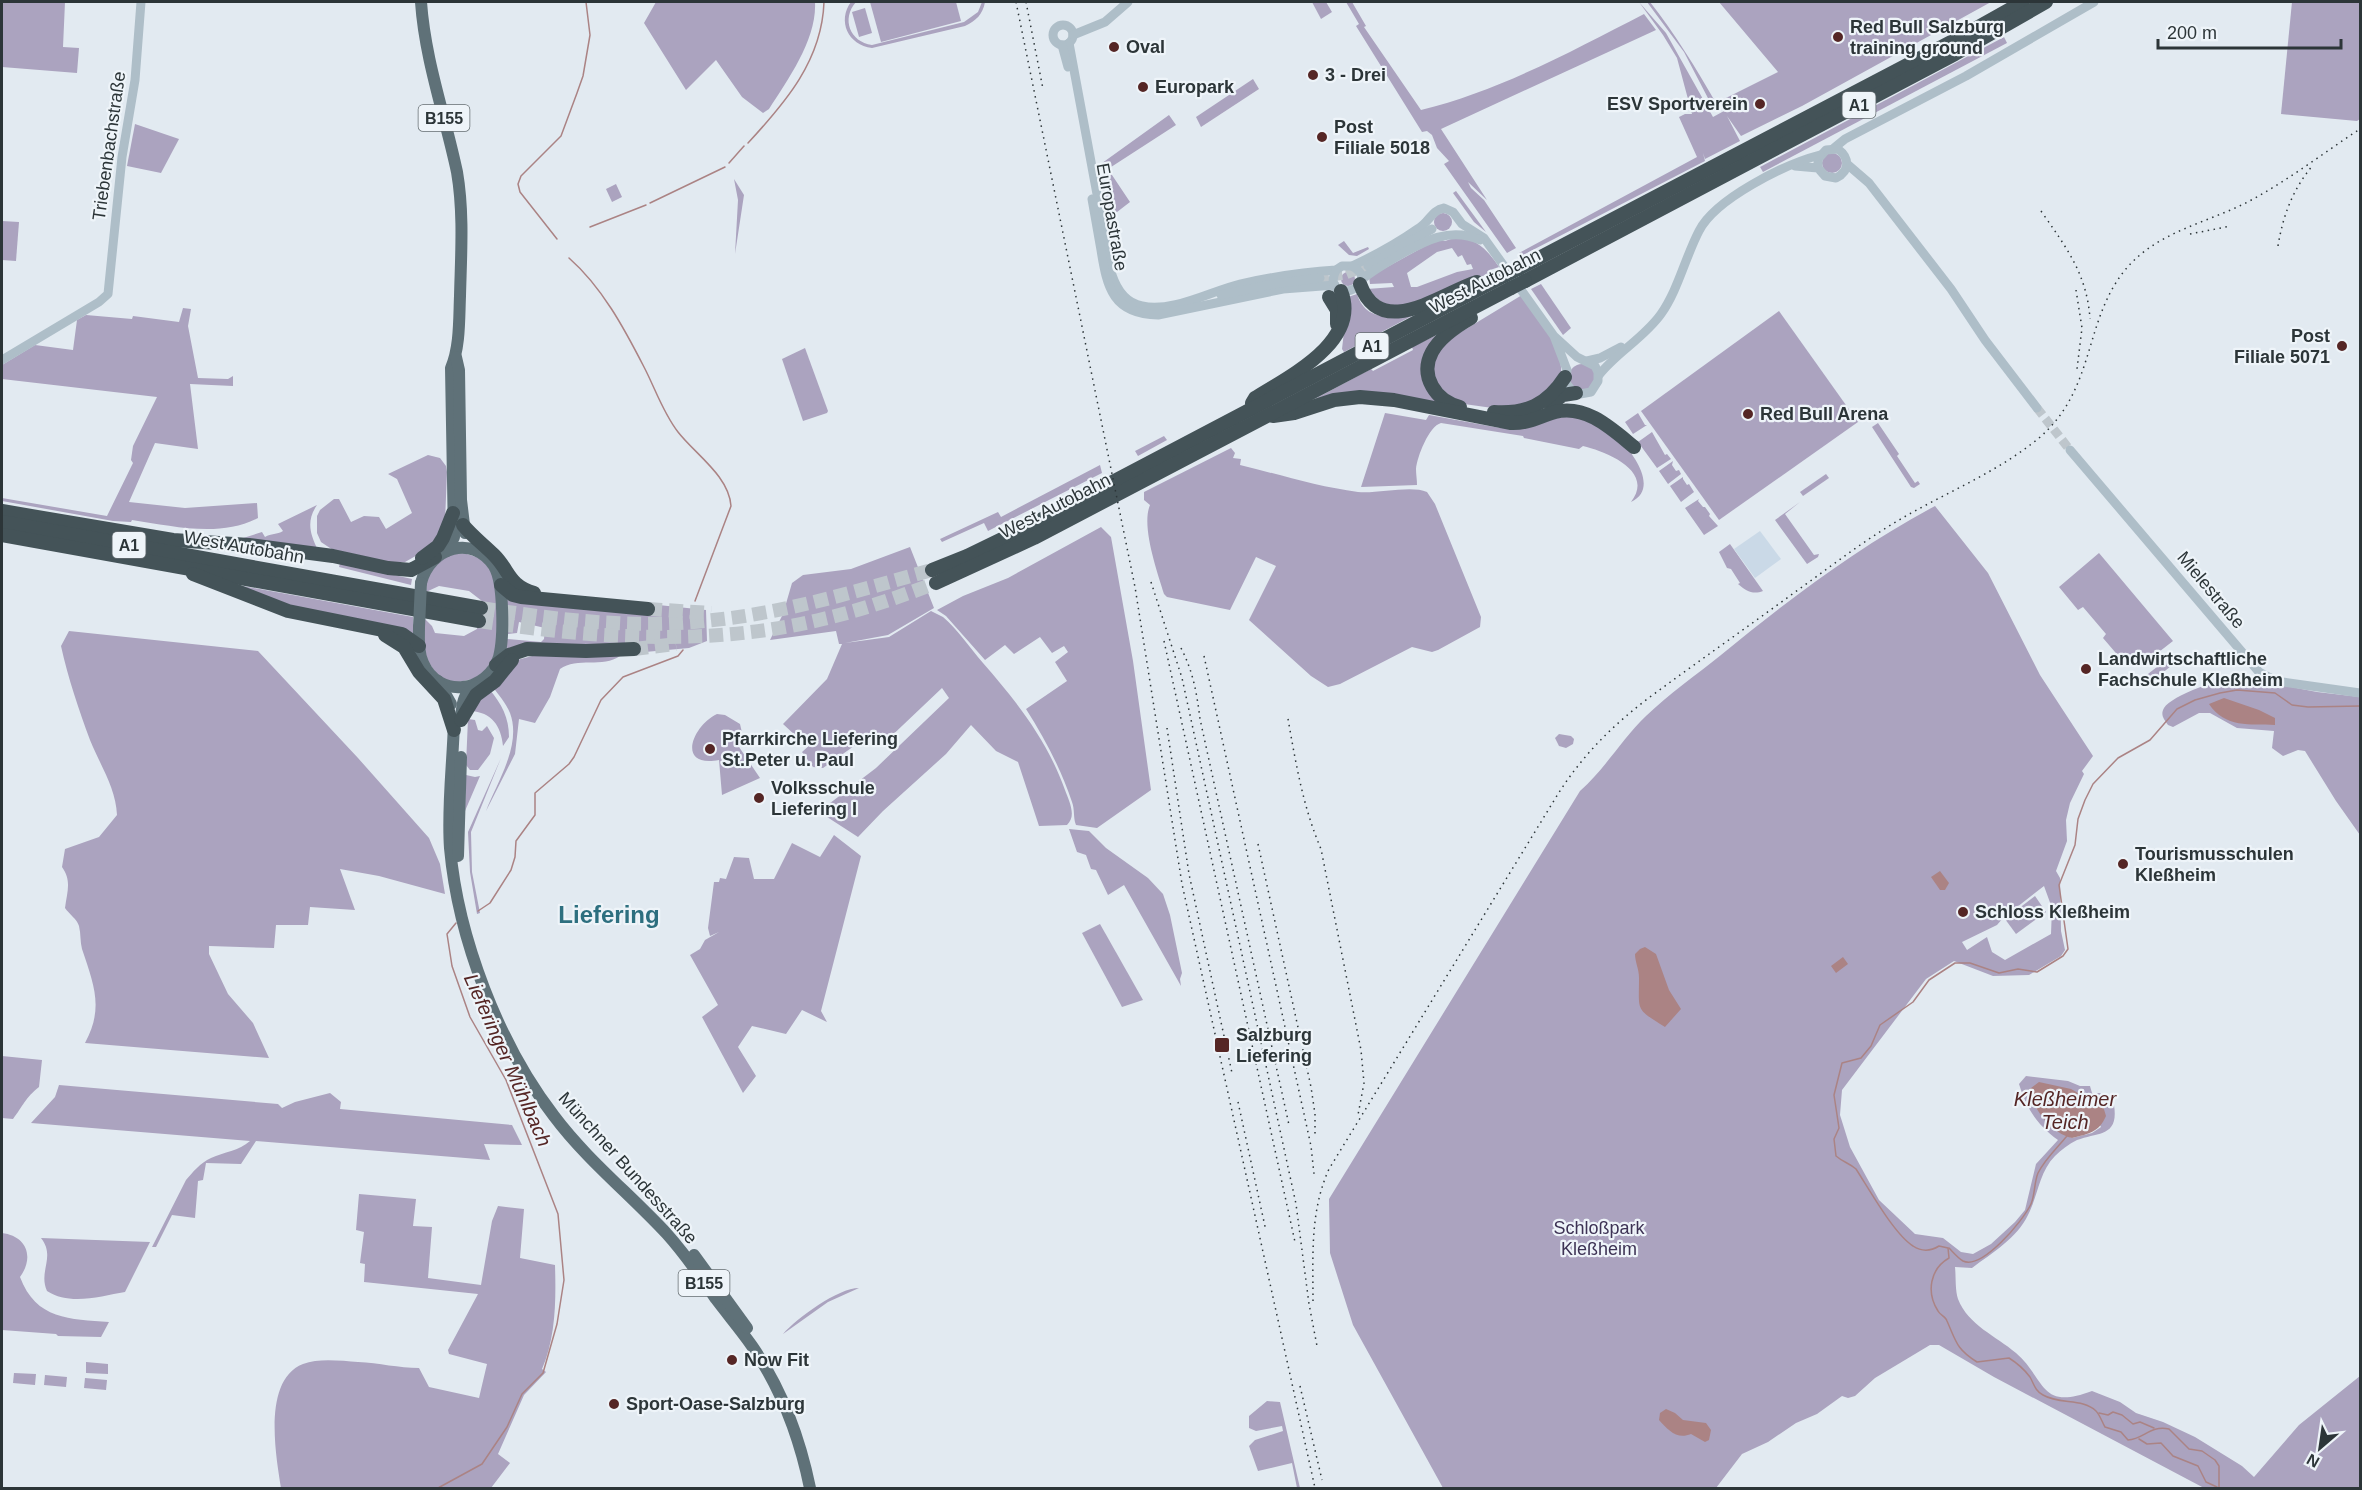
<svg xmlns="http://www.w3.org/2000/svg" width="2362" height="1490" font-family="Helvetica,sans-serif">
  <style>
    .green { fill: #aba3bf; fill-rule: evenodd }
    .plaza { fill: #cad9e7 }
    .water { fill: #ab8384 }
    .lines { fill: none; stroke-linecap: round; stroke-linejoin: round }
    .stream { stroke: #ab8384; stroke-width: 1.5 }
    .minor-tunnel { stroke: #bec6cc; stroke-width: 9; stroke-dasharray: 9 4.5; stroke-linecap: butt }
    .highway-tunnel { stroke: #bec6cc; stroke-width: 14; stroke-dasharray: 14 7; stroke-linecap: butt }
    .minor { stroke: #aebec8; stroke-width: 9 }
    .major { stroke: #5f7178; stroke-width: 12 }
    .highway { stroke: #445358; stroke-width: 14 }
    .rail { stroke: #2c3538; stroke-width: 1.5; stroke-dasharray: 1.5 4.5; stroke-linecap: butt }
    .major-bridge { stroke: #5f7178; stroke-width: 12 }
    .highway-bridge { stroke: #445358; stroke-width: 14 }
    .poi-dot { fill: #552625; stroke: #eef4f9; stroke-width: 2 }
    .labels { text-anchor: middle; dominant-baseline: central; stroke-width: 4.5; stroke-linejoin: round; paint-order: stroke }
    .shield { fill: #eef4f9; stroke: #666e72; stroke-width: 1.5 }
    .shield-label { font-size: 16px; font-weight: bold; fill: #2c3538 }
    .poi-label { font-size: 18px; font-weight: bold; fill: #2c3538; stroke: #eef4f9; text-anchor: start }
    .street-label { font-size: 18px; fill: #2c3538; stroke: #eef4f9 }
    .park-label { font-size: 18px; fill: #3d3254; stroke: #eef4f9 }
    .water-label { font-size: 20px; font-style: italic; fill: #552625; stroke: #eef4f9 }
    .district-label { font-size: 24px; font-weight: bold; fill: #2d6f7f; stroke: #eef4f9 }
  </style>
  <rect width="100%" height="100%" fill="#e2eaf1"/>
  <g class="green">
    <path d="M2,2h63l-2,45 16,1 -2,25 -75,-6z"/>
    <path d="M656,2h159c2,37 -26,76 -46,107l-6,4 -21,-16 -26,-37 -30,30 -42,-67z"/>
    <path d="M851,2h5c-15,17 -6,40 16,43l92,-23 14,-10 4,-10h3c-2,12 -9,19 -20,24l-93,22c-24,-3 -35,-27 -21,-46z"/>
    <path d="M870,2h86l5,19 -80,21z"/>
    <path d="M1312,2h14l6,10 -11,7z"/>
    <path d="M1346,2h6l14,24 -2,1 57,83c78,-19 151,-59 223,-96l12,16 -215,99 46,71 -19,-18 3,6 13,12 32,48 -9,5 -63,-89 5,-3 -12,-13 -5,-13 -5,-4 -5,1 -66,-106 3,-2z"/>
    <path d="M1639,2l27,31 47,84 11,-6 -6,-9 60,-30 -59,-70h272l-189,104 -61,30 -14,-20 13,25 -35,18 -2,-6 2,8 -184,95 -2,-3 178,-96 -18,-40 6,-3h7l-15,-56 -14,-23z"/>
    <path d="M1647,2h3c25,32 46,66 66,101l-6,-1 -26,-50z"/>
    <path d="M2292,2h68v117l-3,2 -76,-7z"/>
    <path d="M865,8l7,25 -13,4 -7,-25z"/>
    <path d="M2004,37l3,6 -244,129 -3,-5z"/>
    <path d="M1253,79l6,10 -58,38 -5,-10z"/>
    <path d="M1169,115l7,10 -68,44 22,33 -22,17 -10,-53z"/>
    <path d="M135,124l44,15 -18,34 -34,-7z"/>
    <circle cx="1832" cy="163" r="10"/>
    <path d="M734,179l10,16 -9,59 3,-54z"/>
    <path d="M616,184l6,13 -10,5 -6,-13z"/>
    <path d="M1456,191l30,41 -12,-10 -21,-29z"/>
    <circle cx="1443" cy="222" r="9"/>
    <path d="M2,221l17,1 -3,39 -14,-1z"/>
    <path d="M1457,237c20,1 32,15 42,30l-9,3v3l-68,29 -34,6 -21,-19 27,-2 -2,-4 -22,1 -1,-7 69,-38 7,2zM1452,248l6,9 4,-2 5,10 4,-1 2,5 -16,3 -40,15h-6l-4,-14 30,-21z"/>
    <path d="M1344,241l9,12 15,-6 1,2 -12,7 -8,-1 -11,-10z"/>
    <circle cx="1348" cy="279" r="7"/>
    <path d="M1541,284l30,44 -8,7 -32,-46z"/>
    <path d="M1357,294c10,32 43,22 66,16l-79,42 -2,-3 6,-52z"/>
    <path d="M1522,295c14,20 52,66 35,91l-43,25 -57,-8 -24,-23v-23l10,-14z"/>
    <path d="M183,308l8,1 -3,17 10,52 30,1 5,-3v10l-43,-2 8,65 -43,-6 -26,59 56,6 72,-5 1,15c-38,20 -85,8 -126,2l-1,2 -18,-1 -111,-20v-3l105,18 26,-53 -2,-3 2,-14 24,-49 -155,-18v-14l33,-20 38,5 4,-30 9,-5 46,4 1,-3 46,6z"/>
    <path d="M1779,311l79,111 -139,98 -78,-109z"/>
    <path d="M1453,327l-26,29 15,48 -133,-2 62,-33 2,2 40,-21 -1,-3z"/>
    <path d="M805,348l23,63 -1,2 -24,8 -21,-62z"/>
    <circle cx="1582" cy="377" r="13"/>
    <path d="M1385,413l41,7 3,-5 71,13 80,-14c13,8 29,16 40,26 14,14 39,49 11,62 24,-31 -24,-50 -48,-56l-4,3 -55,-11 -1,-2 -82,-13c-12,3 -24,34 -25,46 0,5 1,11 1,16l-56,2z"/>
    <path d="M1638,413l7,12h2l-14,9 -8,-12z"/>
    <path d="M1878,423l21,31 -2,2 18,27 3,-2 2,3 -6,4 -3,-1 -39,-60z"/>
    <path d="M1652,432l13,23 2,-1 4,5 -14,9 -19,-26z"/>
    <path d="M1164,436l3,4 -29,16 -3,-5z"/>
    <path d="M1231,448l4,5 -2,5 8,1 -1,6c38,9 78,22 118,27 19,2 53,-7 69,0l8,12 46,113 -1,10 -42,23 -6,2 -20,-5 -72,37 -12,3 -17,-11 -62,-56 27,-54 -20,-9 -26,53 -63,-13 -3,-3c-7,-23 -23,-68 -14,-89l-6,-5v-8z"/>
    <path d="M428,455l12,3 6,8 1,6 -2,50 -4,11 -13,16 -23,13 -15,1 -54,-11 -15,-10 -4,-9v-17l3,-6 14,-11h5l12,23 13,-6 15,1 7,12 26,-16 -15,-34 -9,-5z"/>
    <path d="M1673,461l-1,4 4,6 3,-1 2,4 -13,10 -9,-13z"/>
    <path d="M1100,465l2,8 -114,58 -4,-8 -42,19 -2,-3 58,-27 3,5z"/>
    <path d="M1826,474l3,4 -26,18 -3,-4z"/>
    <path d="M1683,477v2l4,6 2,-1 5,8 -13,10 -11,-16z"/>
    <path d="M1699,499l-1,2 5,6h2l5,7 -1,2 9,10 -14,9 -19,-27z"/>
    <path d="M1800,502l-15,12 29,41 5,-1 -1,3 -11,7 -32,-44z"/>
    <path d="M317,505c-11,16 -7,29 1,45l-81,-10 25,-8 3,5c6,-4 12,-2 18,-6l-5,-7z"/>
    <path d="M1935,506l53,67 52,102 53,81 -11,15 2,3 -14,29 -4,17 1,21 -11,30 4,7 1,53 4,19 -4,6 -32,19 -36,1 -39,-15 -28,18 -84,111 -2,25 10,32 29,53 36,34 28,4 18,14 12,2 18,-10 24,-22 10,-12 11,-46 22,-24c-21,-15 -31,-31 -39,-56l7,-8 42,5 12,5h10l2,7h8l14,12c5,32 -16,27 -37,35 -8,4 -16,10 -22,16 -16,16 -17,40 -27,59 -11,23 -36,38 -56,53l-17,-1c1,9 0,23 3,32 10,26 38,37 58,54 30,26 23,58 76,38l28,11 16,11 27,9 32,15 47,29 12,11 45,-52 61,-49v112h-156l-210,-111 -55,-32h-9l-55,33 -20,18 -7,2 -6,-2 -25,18 -21,9 -28,19 -26,12 -26,34h-273l-90,-163 -23,-72 -1,-54 251,-408c25,-22 42,-52 66,-75 23,-22 50,-41 75,-61 67,-55 137,-108 214,-149zM2044,886l8,22 -1,26 -46,26 -13,-8 -5,-15 -20,13 -5,-8 35,-17 6,-7zM2090,1106l11,21 -9,6 -20,5 -21,-11z"/>
    <path d="M1101,527l10,10 22,124 18,129 -54,38 -21,-3c-3,-7 -1,-15 -4,-23 -11,-33 -27,-63 -46,-93l41,-28 -12,-19 13,-10 -4,-6 -12,7 -12,-16 -26,17 -9,-9 -20,15 -39,-44 -9,-6 26,-14 45,-18z"/>
    <path d="M1730,544l33,47c-10,4 -17,0 -25,-7l2,-1 -9,-14 -4,-1 -8,-16z"/>
    <path d="M910,547l24,61 -46,27 -43,8 44,-6 42,-26 12,6c15,13 27,31 40,46 34,39 64,77 82,127 4,11 12,26 2,35l-28,1 -21,-64 -22,-11 -25,-26 -25,29 -63,57 -25,26 -34,-22 -3,-5 55,-42 73,-70 -7,-10 -59,56 -12,-10 -48,34 -10,-1 -11,-15 10,-9 -11,-10 -5,3 -13,-12 44,-45 15,-35h-3l-3,-13 -66,9 13,-26 9,-31 11,-8 48,-6z"/>
    <path d="M464,553l18,6 13,18 3,20 -2,57 -15,23 -27,6 -16,-7 -11,-16 -3,-12 1,-29 7,7 3,7 29,3 13,-7 5,-28 -13,-10 -30,-5 -13,6 2,-19 18,-18z"/>
    <path d="M2099,553l74,88 -18,14 -28,11 -24,-28 3,-4 -23,-27 -5,3 -19,-23z"/>
    <path d="M340,563l72,16 -1,6 -72,-18z"/>
    <path d="M226,583l187,34 1,18 -127,-28z"/>
    <path d="M506,596l143,8 57,6 1,31 -18,7 -55,5h-128l1,-14 34,3 3,-3 1,-11 -26,-6 -2,11 -9,1z"/>
    <path d="M69,631l189,20 100,107 71,80 11,26 5,30 -66,-18 -39,-7 15,41 -45,-3 -2,18h-32l-2,23 -65,-2v8l19,40 25,29 16,35 -184,-15c19,-35 9,-58 -3,-94 -2,-7 -1,-15 -3,-23 -2,-7 -10,-12 -14,-18 2,-16 7,-27 -3,-41l3,-18 34,-12 18,-22c-1,-27 -17,-50 -27,-75 -11,-30 -22,-62 -29,-94z"/>
    <path d="M536,655l84,1c-17,12 -43,1 -60,13l-10,28 -15,26 -16,-4 -4,35 -29,57c11,-29 36,-66 24,-98 -4,-10 -12,-19 -18,-27l25,-26z"/>
    <path d="M2171,656l5,6 -31,25 -6,-6z"/>
    <path d="M2238,677l79,15 43,5v138l-24,-34 -31,-50 -7,-1 -15,6 -11,-8 2,-17 -37,-3 -27,-15h-11l-26,14 -5,-2c-4,-6 -8,-10 -4,-17 8,-13 58,-30 74,-31z"/>
    <path d="M489,689c13,15 20,29 20,48l-6,9c-2,-20 -11,-34 -33,-35z"/>
    <path d="M717,714l8,1 15,9 3,13 -6,7 23,34 -38,17 -3,-35c-44,8 -26,-35 -2,-46z"/>
    <path d="M468,719l7,1 3,10 4,1 5,-5 7,12 -4,16 -12,16h-8l-4,-5z"/>
    <path d="M1559,734l12,2 3,3 -1,5 -7,4 -7,-2 -4,-8z"/>
    <path d="M501,758l-30,74 1,40 8,41 -3,1 -7,-42 -2,-40z"/>
    <path d="M466,775l9,2 5,-1 -15,35z"/>
    <path d="M1069,829l20,2 17,17 42,30 15,16 7,21 12,58 -2,6 1,7 -57,-101 -16,10 -12,-25 -5,-1 -5,-14 -9,-3z"/>
    <path d="M834,835l27,21 -40,155 6,11 -25,-12 -16,24 -34,-8 -14,21 18,29 -13,17 -41,-76 16,-12 -28,-50 10,-6 5,-9 14,-8 -9,4 -2,-8 6,-46h5l1,-4 6,1 8,-22 15,1 5,21h20l18,-36 28,14z"/>
    <path d="M2035,896l11,16 -30,22 -11,-15z"/>
    <path d="M1100,924l43,76 -21,7 -40,-74z"/>
    <path d="M2,1056l40,4 -3,27c-14,11 -16,19 -26,32l-11,-1z"/>
    <path d="M59,1085l219,19 4,4 13,-6 35,-9 11,9 -1,7 172,16 10,20 -38,-1 6,16 -234,-19 -15,23 -35,-1 -3,17 -5,1 -3,37 -23,-3 -16,32h-4l34,-67c7,-8 14,-17 25,-22 13,-6 28,-7 39,-17l-219,-18 24,-26z"/>
    <path d="M359,1194l57,5 -3,27 19,1 -4,51 53,7 11,-64 6,-15 26,3 -4,49 35,7c1,34 1,72 -13,104l4,3 -22,23 -26,59 12,9 -19,25h-210c-5,-32 -19,-108 22,-124 16,-6 38,-3 55,-2 21,1 41,6 61,6l10,19 50,11 8,-34 -38,-10 -1,-4 30,-56 -114,-12 1,-18 -5,-1 4,-31 -8,-2z"/>
    <path d="M2,1233c24,3 33,23 18,44 16,43 50,42 89,45l-8,15 -43,-1 -2,-2 -54,-4z"/>
    <path d="M41,1238l109,4 -25,50c-24,4 -55,14 -78,-1 -9,-20 9,-34 -6,-53z"/>
    <path d="M859,1288l-31,14 -45,32c14,-16 55,-46 76,-46z"/>
    <path d="M86,1362l22,2v10l-22,-1z"/>
    <path d="M14,1373l22,1 -1,11 -22,-2z"/>
    <path d="M45,1375l22,2 -1,10 -22,-2z"/>
    <path d="M85,1378l22,2 -1,10 -22,-2z"/>
    <path d="M1267,1401l13,1 20,86h-3l-5,-25 -34,8 -9,-25 6,-6 28,-9 -1,-5 -26,5 -7,-3v-12z"/>
  </g>
  <path class="plaza" d="M1760,531l21,28 -26,19 -21,-29z"/>
  <g class="water">
    <path d="M2224,698l35,12 16,8v7c-25,-1 -50,3 -66,-21z"/>
    <path d="M1940,871l9,12 -4,7h-5l-9,-13z"/>
    <path d="M1645,947l11,7 13,36 12,19 -16,18c-30,-19 -26,-15 -26,-49 0,-9 -4,-16 -4,-24l5,-5z"/>
    <path d="M1843,957l5,7 -12,9 -5,-7z"/>
    <path d="M2039,1082l32,7 20,11 -1,6 2,2 7,-4 4,2 3,10c-7,16 -17,18 -34,22 -24,-7 -34,-26 -45,-47z"/>
    <path d="M1666,1409l9,4 8,7 23,3 5,7 -2,10 -4,2 -14,-8c-14,6 -23,-4 -32,-14l1,-7z"/>
  </g>
  <g class="lines">
    <g class="stream">
      <path d="M748,143c38,-41 74,-83 76,-141"/>
      <path d="M729,163l15,-17"/>
      <path d="M650,203l75,-36"/>
      <path d="M590,227l56,-22"/>
      <path d="M557,239l-37,-47 -2,-8 3,-8 40,-40 16,-43 6,-17 7,-41 -4,-33"/>
      <path d="M569,258c33,29 55,70 75,109 11,21 19,46 34,65 17,22 51,44 53,74l-36,95"/>
      <path d="M478,911l12,-8 21,-33 4,-13 1,-16 19,-26v-22l34,-29 5,-7 27,-57 22,-23 55,-21 5,-6"/>
      <path d="M1949,1248c4,4 9,10 14,13 19,9 60,-40 68,-57 4,-9 3,-21 7,-31 7,-14 19,-25 29,-37"/>
      <path d="M2099,1413l9,2 5,-3 9,3 11,9 7,-2 14,6"/>
      <path d="M2139,1439l8,5 14,-1 12,13 25,10 8,16 11,5"/>
      <path d="M438,1488l44,-24 25,-37 15,-33 21,-21 14,-49 7,-44 -6,-66 -52,-134 -36,-63 -18,-51 -5,-32 9,-11"/>
      <path d="M2220,1488l-1,-1v-21l-4,-6 -13,-9 -13,-2 -20,-20c-19,-4 -25,10 -41,11l-7,-8 -16,-5c-3,-5 -5,-12 -9,-16 -14,-13 -36,-6 -53,-16 -8,-4 -9,-11 -13,-18 -6,-8 -13,-14 -21,-19l-32,4c-21,-13 -21,-21 -30,-41 -1,-4 -7,-6 -9,-10 -12,-19 -8,-42 11,-53l-1,-10 -9,-2c-8,5 -17,6 -26,0 -19,-12 -44,-57 -57,-77 -7,-6 -13,-7 -20,-13l-2,-17 5,-11 -5,-33 8,-32 19,-5 10,-12 9,-21 33,-23 16,-22 26,-17h15l29,10 19,-4 19,3 26,-16 5,-7 -9,-64 16,-40 3,-26 7,-19 8,-16 25,-26 32,-18 27,-31 18,-9 25,-7 17,-3 38,3 17,12 16,2 52,-1"/>
    </g>
    <g class="minor-tunnel">
      <path d="M1320,278l26,-3 22,-9"/>
      <path d="M2037,408l33,42"/>
    </g>
    <g class="highway-tunnel">
      <path d="M481,608c73,11 148,21 223,13 78,-7 153,-30 228,-51"/>
      <path d="M648,609l63,4"/>
      <path d="M479,621c113,17 231,26 344,-2 39,-9 76,-22 113,-36"/>
      <path d="M634,649l42,-5"/>
    </g>
    <g class="minor">
      <circle cx="1063" cy="35" r="10"/>
      <path d="M1073,35l32,-13 23,-20"/>
      <path d="M1069,43l43,232c5,15 14,28 30,31 30,7 69,-15 98,-22 31,-7 64,-12 96,-14l6,-4h10c22,-10 47,-24 67,-38 10,-6 13,-18 25,-20l9,4 9,12 22,14 70,98 23,21 18,9 3,6v9l-7,11 -11,2 -8,-3 -6,-8 1,-13 -13,-34"/>
      <path d="M1062,45l6,22"/>
      <path d="M1834,148l11,-9 121,-63 128,-74"/>
      <path d="M1847,164l22,19 82,106 34,51 52,68"/>
      <path d="M1795,166l23,2 7,8 11,2c14,-7 14,-20 2,-29l-12,1 -8,9v9"/>
      <path d="M1092,199c3,17 6,34 9,51 6,38 12,64 57,65l125,-26 52,-4"/>
      <path d="M1368,266l64,-37"/>
      <path d="M1336,270c-17,38 51,17 16,-4"/>
      <path d="M1361,280c11,-9 23,-16 35,-23 27,-15 53,-31 84,-17"/>
      <path d="M1221,295l52,-11 47,-6"/>
      <path d="M2,360l97,-58 9,-8 14,-137 13,-77 6,-78"/>
      <path d="M1587,361l13,-3 21,-11"/>
      <path d="M1599,375c18,-23 45,-37 62,-61 17,-24 24,-56 38,-83 16,-32 86,-67 121,-76"/>
      <path d="M2070,450l189,222 17,9 84,12"/>
    </g>
    <g class="major">
      <path d="M421,2c4,58 24,113 36,170 7,41 4,83 3,124 -1,24 0,51 -9,72l3,169 -7,14"/>
      <path d="M456,357l3,13 2,130 4,33"/>
      <path d="M419,627c0,13 -1,25 4,36 16,37 65,29 76,-6 5,-19 5,-75 -5,-91 -21,-32 -64,-19 -73,17"/>
      <path d="M438,681l13,23"/>
      <path d="M461,719c1,-14 2,-26 14,-33"/>
      <path d="M454,721c-1,42 -7,85 -4,127 8,90 49,197 104,268 33,44 76,78 113,118 18,20 34,43 49,65 12,16 25,31 36,47 29,42 48,93 58,142"/>
      <path d="M458,856l3,-99"/>
      <path d="M694,1255l53,73"/>
    </g>
    <g class="highway">
      <path d="M1518,269l437,-229 68,-38"/>
      <path d="M1525,281l430,-227 91,-52"/>
      <path d="M1360,284c21,57 80,10 117,-2"/>
      <path d="M1329,297l8,13v14"/>
      <path d="M1252,403l3,-5c35,-22 106,-57 86,-107"/>
      <path d="M1551,404l12,-9 13,-2"/>
      <path d="M1460,407c-24,-6 -41,-31 -28,-55 8,-15 25,-26 39,-34"/>
      <path d="M1494,412c32,2 53,-7 71,-35"/>
      <path d="M1273,416l21,-3 40,-13 26,-3 34,3 116,23c18,1 28,-6 45,-11 31,-8 57,17 79,35"/>
      <path d="M2,511l171,29 76,5 84,11 55,12 23,2 24,-13"/>
      <path d="M2,522l479,86"/>
      <path d="M463,525c10,12 20,19 31,30 16,16 14,30 40,38"/>
      <path d="M2,535l477,86"/>
      <path d="M422,558l16,-12 5,-8 10,-25"/>
      <path d="M932,570l35,-14 60,-29 477,-251"/>
      <path d="M193,574l95,37 114,23 17,12"/>
      <path d="M936,583l98,-45 477,-250"/>
      <path d="M501,585l12,10 8,2 127,12"/>
      <path d="M385,635l19,12 15,25 25,27 10,31"/>
      <path d="M496,665l13,-10 18,-6 59,2 48,-2"/>
      <path d="M461,720l15,-25 19,-14 17,-21"/>
    </g>
    <g class="rail">
      <path d="M1016,2l119,585 47,297 133,604"/>
      <path d="M1026,2l17,87"/>
      <path d="M2041,211c25,36 46,63 49,108"/>
      <path d="M2190,234l41,-8"/>
      <path d="M2278,246c5,-31 15,-57 35,-81"/>
      <path d="M2076,290l6,38 -5,41"/>
      <path d="M1151,582l31,96 114,526 13,100 8,42"/>
      <path d="M1164,641l131,601"/>
      <path d="M1181,648c12,23 16,46 19,71l89,406"/>
      <path d="M1204,656l107,490 3,28"/>
      <path d="M1288,719c8,45 15,88 33,130l40,201 3,33 -6,32"/>
      <path d="M1167,728l22,146 43,199"/>
      <path d="M1258,844l53,243 4,27v24"/>
      <path d="M1238,1102l28,129"/>
      <path d="M1313,1301c0,-46 -3,-90 16,-132l229,-375c26,-41 58,-72 96,-100 49,-36 99,-71 148,-107 28,-20 55,-41 84,-59 50,-32 107,-52 153,-90 57,-49 44,-116 86,-168 34,-41 86,-47 130,-72 36,-20 70,-46 105,-69"/>
      <path d="M1300,1386l22,94"/>
    </g>
    <path class="major-bridge" d="M419,627l2,-44"/>
    <g class="highway-bridge">
      <path d="M1504,276l14,-7"/>
      <path d="M1511,288l14,-7"/>
    </g>
  </g>
  <g class="poi-dot">
    <circle cx="1838" cy="37" r="6"/>
    <circle cx="1114" cy="47" r="6"/>
    <circle cx="1313" cy="75" r="6"/>
    <circle cx="1143" cy="87" r="6"/>
    <circle cx="1760" cy="104" r="6"/>
    <circle cx="1322" cy="137" r="6"/>
    <circle cx="2342" cy="346" r="6"/>
    <circle cx="1748" cy="414" r="6"/>
    <circle cx="2086" cy="669" r="6"/>
    <circle cx="710" cy="749" r="6"/>
    <circle cx="759" cy="798" r="6"/>
    <circle cx="2123" cy="864" r="6"/>
    <circle cx="1963" cy="912" r="6"/>
    <rect x="1214" y="1037" width="16" height="16" rx="3"/>
    <circle cx="732" cy="1360" r="6"/>
    <circle cx="614" cy="1404" r="6"/>
  </g>
  <g class="labels">
    <g class="shield">
      <rect x="1842.5" y="92" width="33" height="26" rx="4.5"/>
      <rect x="418.5" y="105" width="51" height="26" rx="4.5"/>
      <rect x="1355.5" y="333" width="33" height="26" rx="4.5"/>
      <rect x="112.5" y="532" width="33" height="26" rx="4.5"/>
      <rect x="678.5" y="1270" width="51" height="26" rx="4.5"/>
    </g>
    <g class="shield-label">
      <text x="1859" y="105">A1</text>
      <text x="444" y="118">B155</text>
      <text x="1372" y="346">A1</text>
      <text x="129" y="545">A1</text>
      <text x="704" y="1283">B155</text>
    </g>
    <g class="poi-label">
      <text x="1850" y="27">Red Bull Salzburg<tspan x="1850" dy="21">training ground</tspan></text>
      <text x="1126" y="47">Oval</text>
      <text x="1325" y="75">3 - Drei</text>
      <text x="1155" y="87">Europark</text>
      <text x="1748" y="104" text-anchor="end">ESV Sportverein</text>
      <text x="1334" y="127">Post<tspan x="1334" dy="21">Filiale 5018</tspan></text>
      <text x="2330" y="336" text-anchor="end">Post<tspan x="2330" dy="21">Filiale 5071</tspan></text>
      <text x="1760" y="414">Red Bull Arena</text>
      <text x="2098" y="659">Landwirtschaftliche<tspan x="2098" dy="21">Fachschule Kleßheim</tspan></text>
      <text x="722" y="739">Pfarrkirche Liefering<tspan x="722" dy="21">St.Peter u. Paul</tspan></text>
      <text x="771" y="788">Volksschule<tspan x="771" dy="21">Liefering I</tspan></text>
      <text x="2135" y="854">Tourismusschulen<tspan x="2135" dy="21">Kleßheim</tspan></text>
      <text x="1975" y="912">Schloss Kleßheim</text>
      <text x="1236" y="1035">Salzburg<tspan x="1236" dy="21">Liefering</tspan></text>
      <text x="744" y="1360">Now Fit</text>
      <text x="626" y="1404">Sport-Oase-Salzburg</text>
    </g>
    <g class="street-label">
      <text transform="translate(109 146) rotate(-82)">Triebenbachstraße</text>
      <text transform="translate(1112 217) rotate(80)">Europastraße</text>
      <text transform="translate(1485 281) rotate(-27)">West Autobahn</text>
      <text transform="translate(1055 506) rotate(-27)">West Autobahn</text>
      <text transform="translate(244 547) rotate(10)">West Autobahn</text>
      <text transform="translate(2211 590) rotate(50)">Mielestraße</text>
      <text transform="translate(628 1168) rotate(48)">Münchner Bundesstraße</text>
    </g>
    <g class="park-label">
      <text x="1599" y="1228">Schloßpark<tspan x="1599" dy="21">Kleßheim</tspan></text>
    </g>
    <g class="water-label">
      <text transform="translate(508 1060) rotate(66)">Lieferinger Mühlbach</text>
      <text x="2065" y="1099">Kleßheimer<tspan x="2065" dy="23">Teich</tspan></text>
    </g>
    <g class="district-label">
      <text x="609" y="914">Liefering</text>
    </g>
  </g>
  <rect width="2362" height="1490" fill="none" stroke="#2c3538" stroke-width="6"/>
  <g transform="translate(2320 1448) rotate(209)" stroke="#eef4f9" stroke-width="4.5" paint-order="stroke">
  <path d="M0-4.5L10 22L0 15L-10 22Z" fill="#2c3538"/>
  <text y="-9" font-size="16" font-weight="bold" text-anchor="middle" fill="#2c3538">N</text>
  </g>
  <path d="M2158 39v9h183v-9" fill="none" stroke="#2c3538" stroke-width="3"/>
  <text x="2167" y="39" font-size="18" fill="#2c3538" stroke="#eef4f9" stroke-width="4.5" paint-order="stroke">200 m</text>
</svg>
